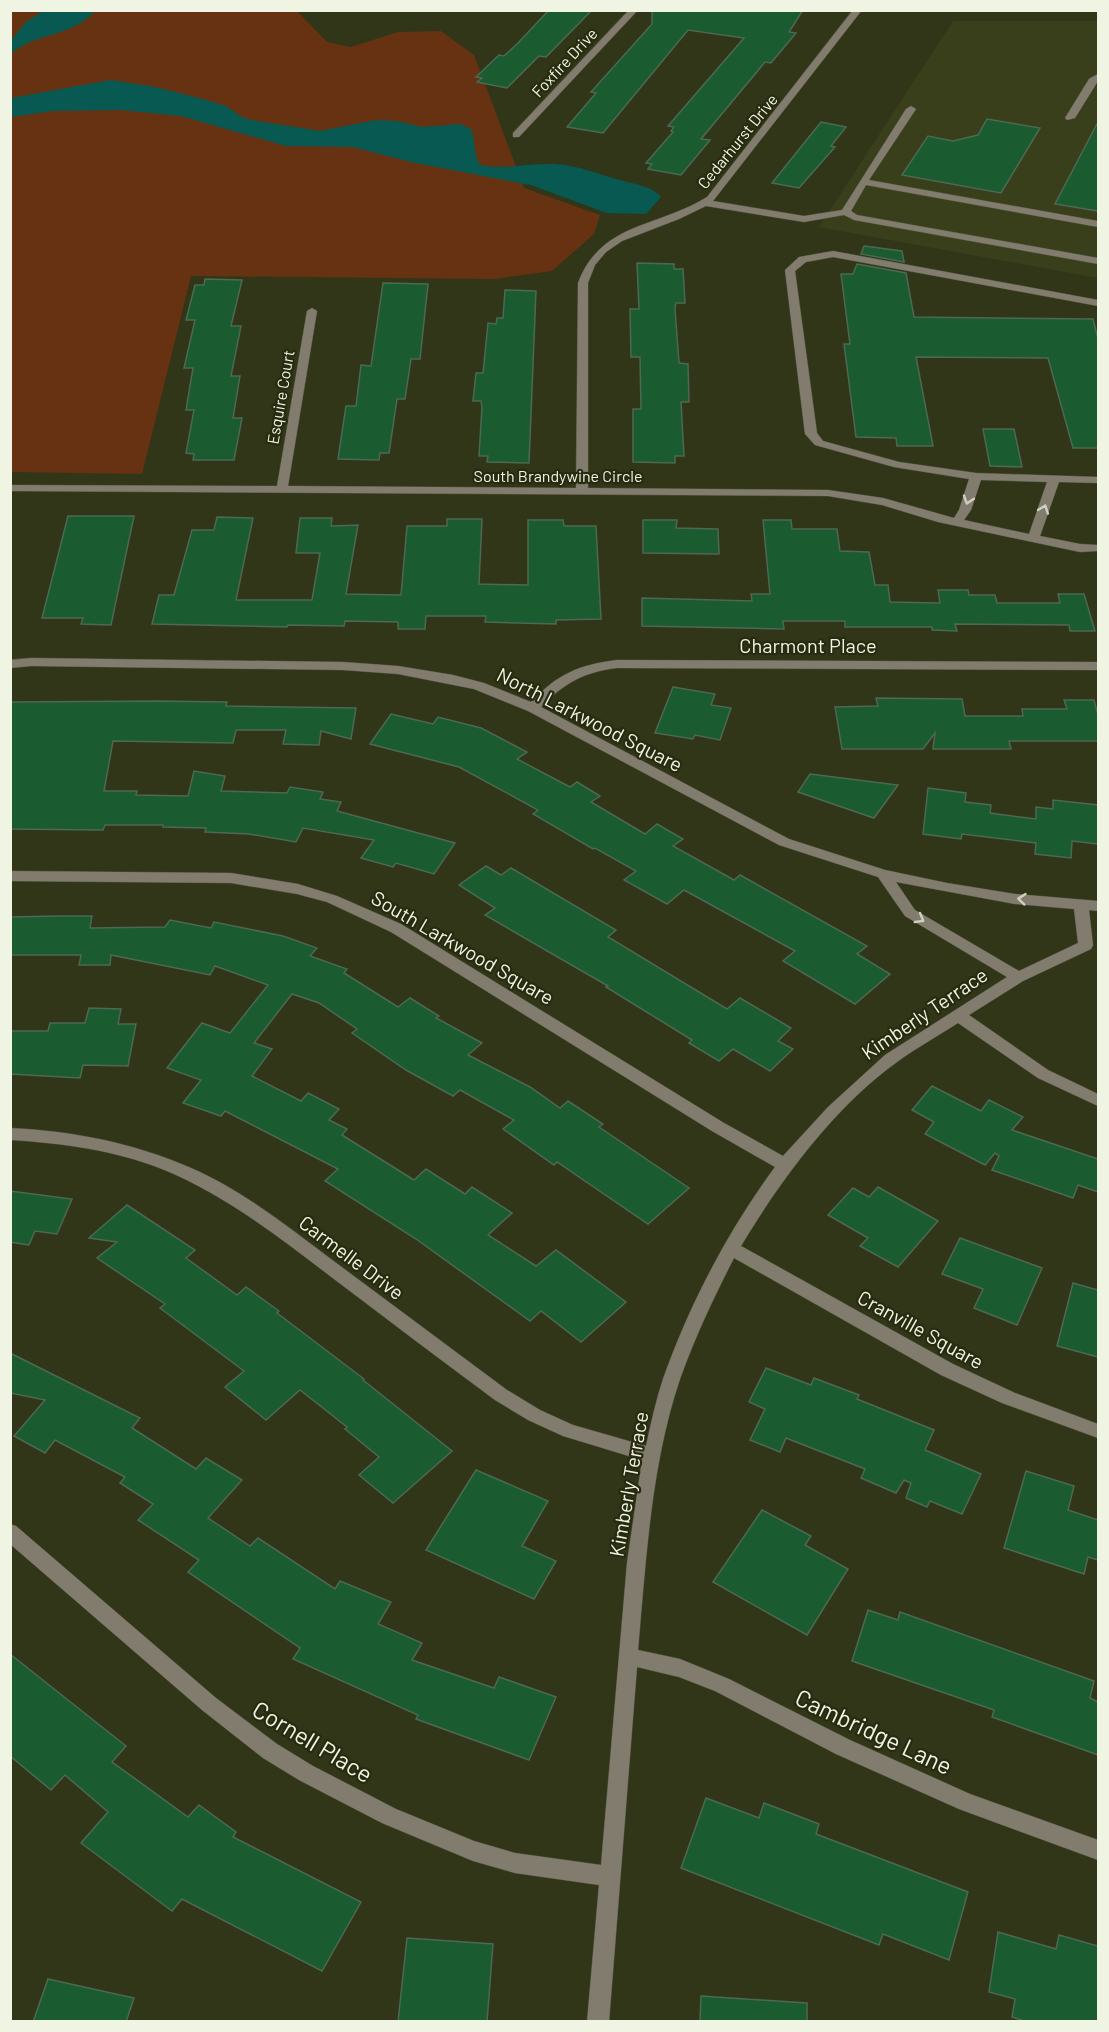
<svg xmlns="http://www.w3.org/2000/svg" width="1109" height="2032" font-family="Barlow,sans-serif">
  <style>
    .built { fill: #393f1b }
    .green { fill: #673211 }
    .water { fill: #075952 }
    .building { fill: #1a5b30; stroke: #4d6853; stroke-width: 1.5 }
    .lines { fill: none; stroke-linecap: round; stroke-linejoin: round }
    .minor-casing { stroke: #505439; stroke-width: 1 }
    .minor { fill: #827c6f; fill-rule: evenodd }
    .oneway { stroke: #cfd0c0 }
    .labels { text-anchor: middle; dominant-baseline: central; stroke-width: 4.5; stroke-linejoin: round; paint-order: stroke }
    .far-street-label { font-size: 16px; fill: #f0f4e2; stroke: #272b0f }
    .street-label { font-size: 20px; fill: #f0f4e2; stroke: #272b0f }
    .near-street-label { font-size: 24px; fill: #f0f4e2; stroke: #272b0f }
  </style>
  <rect width="100%" height="100%" fill="#313619"/>
  <path class="built" d="M953,21h145v257l-279,-51z"/>
  <path class="green" d="M11,11h286l30,31 24,5 47,-15 43,-1 33,24 50,133 76,27 -6,19 -42,37 -58,8 -303,-3 -49,198 -131,-2z"/>
  <g class="water">
    <path d="M43,11h52c-22,26 -62,22 -84,43v-14l15,-18z"/>
    <path d="M111,80l44,7 48,12 23,7 16,11 9,3 69,11 56,-11 21,1 25,6 39,-3 11,6 4,26 4,9c26,5 49,-2 75,-1 23,1 45,11 68,17 12,3 30,6 38,16l-15,17 -39,-1 -76,-28 -116,-22 -62,-16 -67,-1 -105,-30 -60,-6 -68,1 -42,6v-19z"/>
  </g>
  <g class="building">
    <path d="M549,10h43l-46,47 -7,-1 -32,32 -30,-6 5,-4 -6,-1 23,-22 5,1 13,-12z"/>
    <path d="M652,10h151l-14,22 7,1 -25,30 -6,-1 -64,77 9,1 -29,35 -33,-6 4,-5 -6,-1 27,-31 -2,-1 3,-4 -6,-1 76,-88 -56,-8 -85,103 -36,-6 29,-34 -5,-1 61,-68z"/>
    <path d="M987,119l53,9 -39,65 -99,-18 26,-39 25,5 25,-6z"/>
    <path d="M821,122l25,5 -15,19 4,1 -36,41 -27,-5z"/>
    <path d="M1098,122v89l-43,-7z"/>
    <path d="M864,246l38,5 2,11 -43,-8z"/>
    <path d="M637,263l37,1v5h9l2,34h-9l-1,6 4,54 9,1 1,38h-8l3,54h-9v7l-42,-1v-53h8l-1,-52h-9l-1,-48h9z"/>
    <path d="M857,264l49,9 8,44 179,2 5,20v109h-25l-25,-90 -132,-1 17,89h-36l-1,-8 -40,-1 -12,-93h6l-9,-70h12z"/>
    <path d="M205,279l37,1 -11,46h10l-10,50h9l-7,42h9l-8,42h-41l1,-6 -8,-1 8,-43h-8l7,-42h-9l11,-48h-9l9,-35h9z"/>
    <path d="M383,283l45,1 -8,75h-9l-6,40h-8l-8,54h-9l-1,7 -41,-1 8,-53h10l5,-41 10,1z"/>
    <path d="M505,290l31,1 -7,172 -42,-1 1,-6h-9l3,-49 -1,-6h-8l3,-28h7l5,-50 8,1 1,-6h6z"/>
    <path d="M983,429h31l8,38 -32,-1z"/>
    <path d="M68,516h66l-23,109 -30,-1 2,-6h-41z"/>
    <path d="M217,517l36,1 -17,82h76l8,-47h-24l4,-35h32l-1,8 27,-1 -12,69 55,1 6,-69h40v-7h35l-3,65 49,1v-65h35l1,6h32l5,93 -45,1v4l-71,-2 1,-6h-60l-1,13h-27v-7l-53,-1 -1,5 -56,-1 -1,2 -135,-3 7,-29h15l18,-65h22z"/>
    <path d="M643,520h34l-1,8 42,1 1,25 -76,-1z"/>
    <path d="M763,520h28l1,9h45l3,22 29,1 6,33h13l2,17 50,1 -2,-13h30l1,5h26l2,8h63l-2,-9h26l11,37h-25l-1,-6 -114,-1 2,7 -25,-1v-3h-87v-6h-62l1,8 -142,-3v-28l110,3 -1,-7h19z"/>
    <path d="M673,687l42,7 -4,11 20,3 -11,32 -25,-5 -2,4 -38,-6z"/>
    <path d="M876,698l86,1 3,17h58l-1,-7h45l-3,-9h30l4,15v26h-89l2,8h-78l2,-16 -12,16h-81l-7,-42 43,-1z"/>
    <path d="M160,701l67,1 -1,4 130,2 -5,31 -30,-8 -2,14 -36,-1 3,-14h-50l-3,13 -120,-2 -9,50h33l-1,4 52,1 6,-25 31,5 -4,15 66,2 3,-6 33,5 -3,7 21,3 -4,9 118,32 -21,31 -38,-11 -3,4 -32,-9 13,-18 -71,-12 -7,14 -47,-8 -44,-2 1,-4 -43,-1v-2h-58l-2,5 -93,-1v-127z"/>
    <path d="M391,714l42,10 5,-7 43,11 46,24 -10,7 53,28 7,-5 23,14 -9,6 54,32 12,-10 26,15 -10,7 61,34 6,-5 127,71 -10,8 33,20 -35,30 -72,-43 12,-10 -111,-61 -17,14 -43,-24 12,-9 -41,-23 -2,1 -60,-35 5,-4 -79,-43 -89,-23z"/>
    <path d="M810,774l88,11 -24,33 -76,-26z"/>
    <path d="M928,788l38,5 -1,9 26,3 -1,8 46,6v-12l17,2v-9l45,5v39l-26,-3 -1,17 -36,-4 1,-11 -74,-9 -1,5 -38,-5z"/>
    <path d="M486,866l15,9 10,-7 105,62 -8,7 119,72 13,-11 51,30 -13,13 15,8 -23,22 -37,-22 -14,12 -30,-18 3,-3 -86,-53 2,-1 -123,-71 10,-7 -36,-23z"/>
    <path d="M57,916h35l-2,12 75,-1 5,-7 41,8 3,-6 69,14 34,12 -7,8 37,13 -3,4 54,34 12,-9 29,18 -3,2 46,25 -14,12 62,32 30,21 8,-7 35,23 -4,3 90,61 -41,36 -91,-62 -3,3 -51,-36 11,-9 -54,-30 -7,6 -47,-26 -54,-37 5,-4 -38,-26 -27,-9 -38,49 18,6 -20,27 49,25 7,-8 31,16 -10,11 18,9 -5,6 72,45 12,-11 39,25 7,-7 40,26 -24,22 48,31 20,-16 70,52 -45,40 -40,-31 -11,10 -114,-82 -91,-58 13,-12 -113,-58 -4,5 -38,-13 18,-23 -34,-12 35,-45 28,10 38,-48 -53,-19 -5,9 -99,-20 -1,10h-31l2,-10h-71v-38z"/>
    <path d="M89,1008l32,1 -3,15h18l-8,42 -45,-1 -3,13 -70,-4v-43h38l2,-8h35z"/>
    <path d="M932,1086l49,25 8,-11 34,17 -11,13 86,29v33l-20,-7 -5,13 -81,-28 7,-14 -4,-3 -10,12 -60,-31 9,-12 -22,-12z"/>
    <path d="M878,1187l60,34 -40,46 -38,-21 8,-8 -40,-23 25,-27 16,9z"/>
    <path d="M10,1191l62,8 -15,35 -22,-3 -6,14 -19,-3z"/>
    <path d="M127,1205l68,45 -9,8 51,37 9,-8 33,24 -2,2 87,66 -1,1 89,71 -59,52 -34,-28 20,-18 -34,-28 2,-2 -47,-37 -34,30 -41,-33 19,-16 -84,-63 5,-4 -68,-46 20,-16 -28,-4z"/>
    <path d="M960,1238l82,30 -25,57 -43,-17 9,-19 -41,-15z"/>
    <path d="M1073,1283l25,7v67l-41,-11z"/>
    <path d="M10,1353l130,65 -8,10 64,41 10,-11 36,22 -34,38 42,28 8,-8 77,51 5,-8 51,21 -13,22 44,19 -10,17 82,28 5,-11 57,20 -27,63 -113,-41 2,-4 -125,-56 7,-11 -112,-76 11,-12 -61,-40 15,-16 -33,-21 5,-6 -70,-37 -10,13 -31,-17 31,-36 -35,-7z"/>
    <path d="M766,1368l45,17 3,-7 45,17 -2,4 77,31 -9,20 56,24 -19,40 -32,-13 -3,6 -21,-9 5,-15 -7,-3 -8,13 -35,-15 4,-9 -79,-31 -6,14 -30,-12 15,-31 -16,-7z"/>
    <path d="M476,1470l72,31 -26,45 34,15 -22,38 -108,-49z"/>
    <path d="M1026,1471l48,15 -6,24 30,10v40l-10,-3 -4,17 -80,-26z"/>
    <path d="M762,1510l49,26 -6,9 43,24 -41,66 -94,-53z"/>
    <path d="M868,1610l30,10 2,-8 194,69 -4,17 8,4v53l-106,-38 2,-7 -142,-49z"/>
    <path d="M10,1654l116,92 -14,16 76,55 11,-12 37,27 -3,5 128,65 -39,69 -140,-72 -10,12 -91,-68 27,-31 -43,-37 -14,15 -41,-34z"/>
    <path d="M706,1798l53,20 5,-15 55,21 -3,10 152,58 -19,68 -66,-26 -4,11 -198,-77z"/>
    <path d="M998,1932l58,17 3,-14 39,11v76h-70l-16,-5 3,-18 -26,-7z"/>
    <path d="M407,1938l86,6 -6,78h-89z"/>
    <path d="M48,1979l86,19 -8,24h-93z"/>
    <path d="M701,1996l106,7v19h-107z"/>
  </g>
  <g class="lines">
    <defs>
      <g id="minor">
        <path d="M629,10h9l-119,127h-6v-4z"/>
        <path d="M853,10h9l-149,191 91,15 38,-6 64,-101 5,-3 5,3 -47,71 229,41v6l-232,-42 -15,26 6,4 241,43v6l-244,-44 -10,-5 -40,7 -98,-16 -27,13 -57,22 -16,11 -11,13 -7,18v205l240,2 55,8 71,20 5,-8 10,-31 -75,-12 -79,-22 -10,-11 -20,-164 14,-13 34,-6 265,49v6l-265,-49 -27,5 -11,9 22,162 6,8 76,21 77,11 122,4v6l-39,-1 -19,54 40,8 18,1v6l-18,1 -142,-30 -56,-17 -54,-9 -818,-5v-6l267,1 30,-175 5,-3 5,3 -29,175 288,2 2,-205c23,-61 79,-55 129,-86zM981,480l66,2 -18,52 -65,-14 7,-10z"/>
        <path d="M1098,74v7l-23,37 -8,2 -2,-2 24,-39z"/>
        <path d="M31,658l312,4 55,4 55,9 31,8 47,19c27,-28 47,-37 86,-42l481,2v8l-481,-2c-33,4 -53,15 -76,39l248,132 96,31 62,13 68,11 83,7v10l-9,-1 4,35 -2,4 -68,32 -54,34 79,55 50,24v12l-60,-28 -80,-55c-20,13 -42,25 -61,39 -63,45 -117,119 -156,184l212,118 62,29 83,31v14l-96,-35 -61,-28 -207,-117c-20,39 -39,79 -54,121 -29,86 -34,181 -42,271l42,9 49,20 121,61 120,54 128,46v20l-139,-51 -123,-55 -121,-63 -36,-14 -42,-10 -28,355h-22l12,-137 -84,-12 -42,-12 -91,-38 -83,-43 -36,-22 -61,-48 -192,-166v-20l6,2 200,172 61,46 36,22 83,43 78,32 41,12 86,12 26,-302 15,-103 -79,-24 -35,-16 -33,-20c-54,-40 -107,-80 -161,-121 -54,-41 -108,-84 -172,-110 -48,-19 -100,-26 -152,-29v-12c63,3 124,15 181,40 55,24 101,62 148,97 56,42 112,83 168,125l33,20 33,15 73,21c5,-23 10,-46 17,-67 27,-76 65,-148 112,-212l-63,-36 -321,-199 -64,-30 -30,-8 -66,-11 -221,-2v-10l221,2 67,11 39,12 64,28 323,199 59,33 45,-49 57,-52 122,-78 -102,-61 -27,-39 -99,-32 -251,-134 -54,-22 -76,-15 -55,-4 -312,-4 -21,2v-8zM896,882l119,22 59,5 4,34 -59,28 -104,-61z"/>
      </g>
    </defs>
    <use href="#minor" class="minor-casing"/>
    <use href="#minor" class="minor"/>
  </g>
  <defs><path id="oneway-chevron" d="M-2-3.5L2.5 0L-2 3.5" fill="none" stroke-width="1.6" stroke-linecap="round" stroke-linejoin="round" transform="scale(1.5)"/></defs>
  <g class="oneway">
    <use href="#oneway-chevron" transform="translate(968 500) rotate(108)"/>
    <use href="#oneway-chevron" transform="translate(1044 509) rotate(-70)"/>
    <use href="#oneway-chevron" transform="translate(1022 899) rotate(-174)"/>
    <use href="#oneway-chevron" transform="translate(920 919) rotate(30)"/>
  </g>
  <g class="labels">
    <g class="far-street-label">
      <text transform="translate(564 62) rotate(-47)">Foxfire Drive</text>
      <text transform="translate(737 141) rotate(-51)">Cedarhurst Drive</text>
      <text transform="translate(280 397) rotate(-80)">Esquire Court</text>
      <text x="558" y="475">South Brandywine Circle</text>
    </g>
    <g class="street-label">
      <text x="808" y="645">Charmont Place</text>
      <text transform="translate(590 719) rotate(27)">North Larkwood Square</text>
      <text transform="translate(463 947) rotate(30)">South Larkwood Square</text>
      <text transform="translate(924 1013) rotate(-34)">Kimberly Terrace</text>
      <text transform="translate(352 1257) rotate(37)">Carmelle Drive</text>
      <text transform="translate(921 1329) rotate(29)">Cranville Square</text>
      <text transform="translate(628 1484) rotate(-80)">Kimberly Terrace</text>
    </g>
    <g class="near-street-label">
      <text transform="translate(874 1731) rotate(25)">Cambridge Lane</text>
      <text transform="translate(313 1741) rotate(31)">Cornell Place</text>
    </g>
  </g>
  <rect width="1109" height="2032" fill="none" stroke="#f0f4e2" stroke-width="24"/>
</svg>
